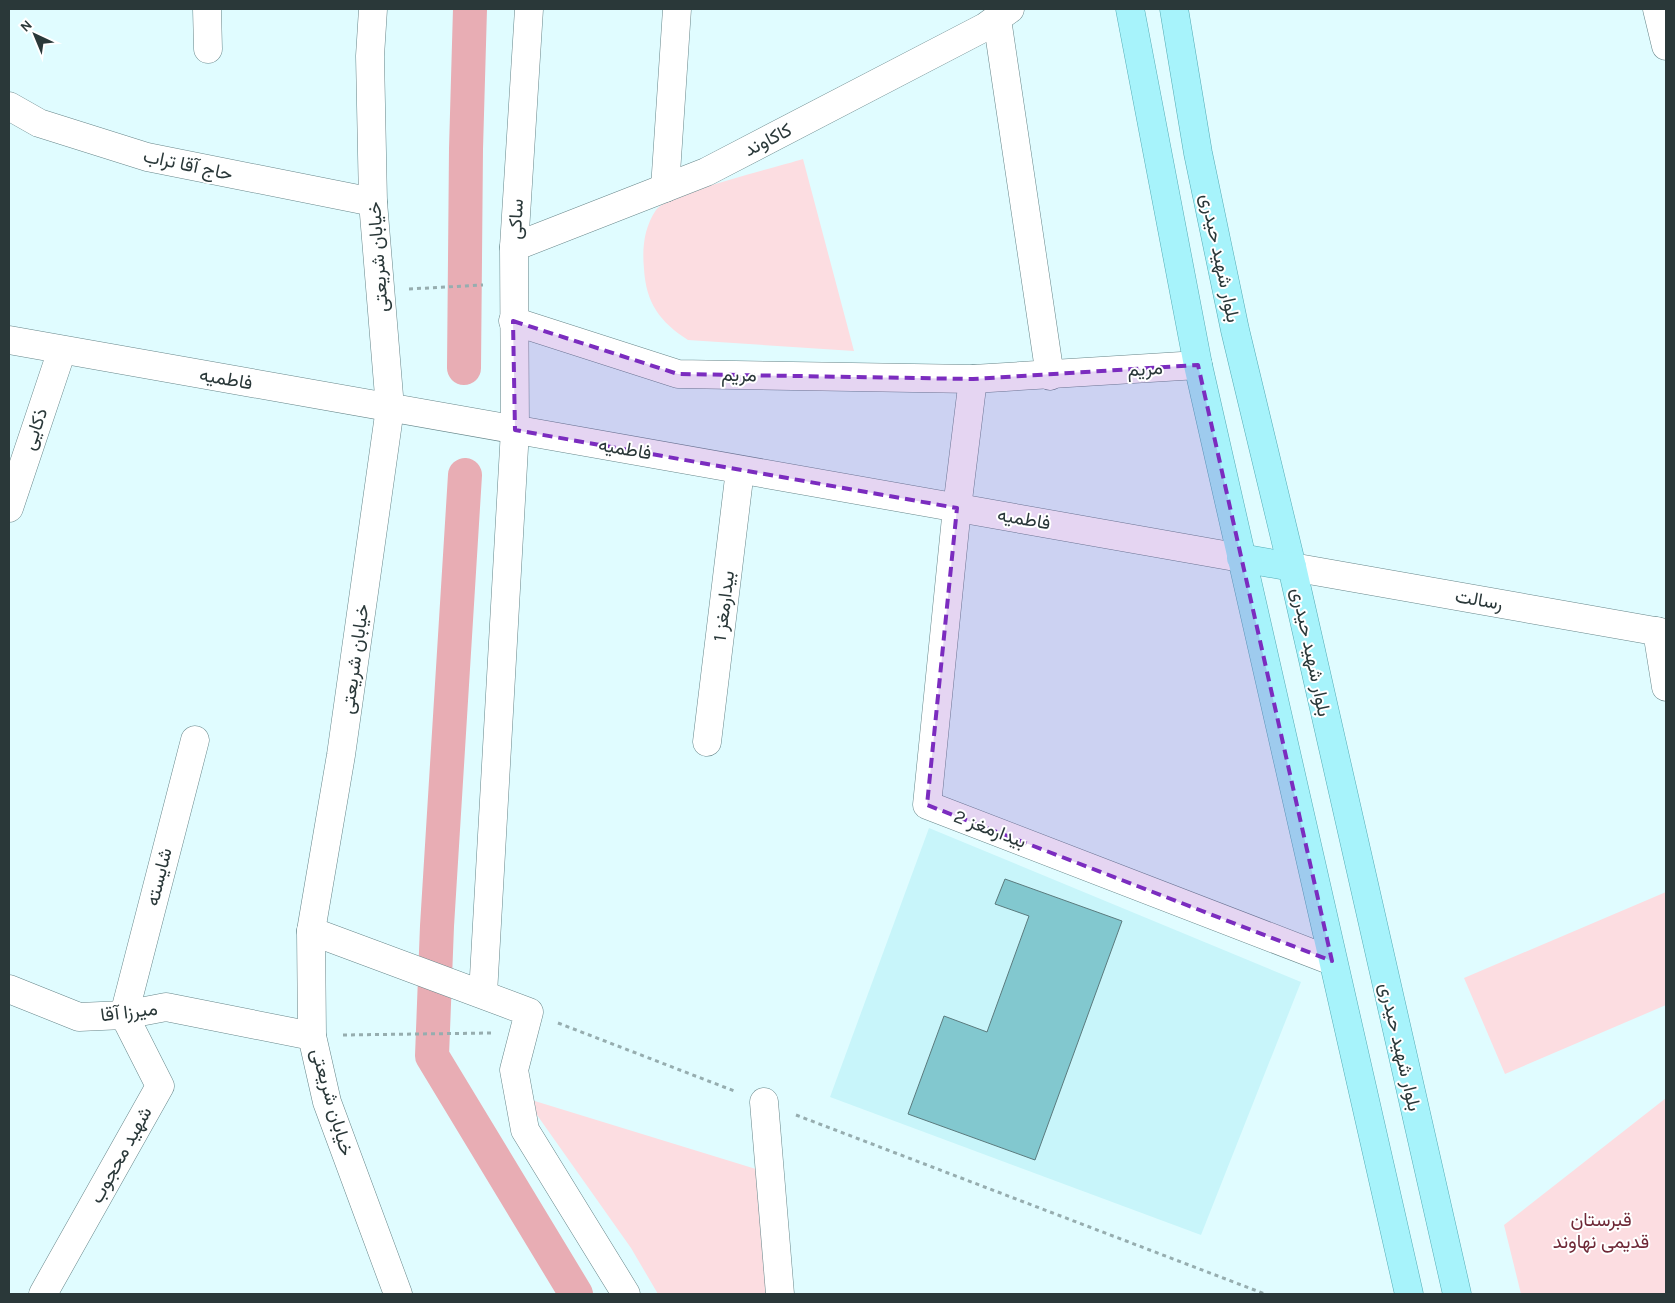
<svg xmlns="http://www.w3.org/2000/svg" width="1675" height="1303" font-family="Karla,Vazirmatn,sans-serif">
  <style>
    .built { fill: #c8f5fa }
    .green { fill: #fcdde1 }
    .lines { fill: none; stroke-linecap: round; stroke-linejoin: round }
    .canal { stroke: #e8adb4; stroke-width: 34 }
    .building { fill: #82c8cf; stroke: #5a7a7d }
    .minor-casing { stroke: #67868a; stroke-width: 29 }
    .major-casing { stroke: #55acb6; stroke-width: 29 }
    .path { stroke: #96adaf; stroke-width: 3; stroke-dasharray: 4 4; stroke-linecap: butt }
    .minor { stroke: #fff; stroke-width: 28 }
    .major { stroke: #a7f3fb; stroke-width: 28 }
    .marked { fill: #7b2cbf; fill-opacity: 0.2; stroke: #7b2cbf; stroke-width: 4; stroke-dasharray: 10 6; stroke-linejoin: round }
    .labels { text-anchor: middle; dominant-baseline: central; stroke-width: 4; stroke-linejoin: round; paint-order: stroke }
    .street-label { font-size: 19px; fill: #2a3839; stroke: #fff }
    .park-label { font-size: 19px; fill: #6f2937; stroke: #fff }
  </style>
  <rect width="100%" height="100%" fill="#e0fcff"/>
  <path class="built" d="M929,828l372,154 -100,253 -371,-138z"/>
  <g class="green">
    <path d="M803,159l51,192 -166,-11c-28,-18 -42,-37 -44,-71 -2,-21 0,-41 12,-59 12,-17 122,-43 147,-51z"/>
    <path d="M1666,892v113l-161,69 -41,-96z"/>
    <path d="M525,1098l254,78 6,118h-127l-27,-46z"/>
    <path d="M1666,1098v196h-145l-17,-69z"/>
  </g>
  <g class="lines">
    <g class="canal">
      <path d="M464,368l2,-219 4,-140"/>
      <path d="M465,475l-28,451 -5,130 144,238"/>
    </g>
  </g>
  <path class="building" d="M1005,879l117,42 -87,239 -127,-46 36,-98 43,16 42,-116 -34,-12z"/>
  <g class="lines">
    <defs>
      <g id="minor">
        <path d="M207,9l1,40"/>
        <path d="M373,9l-3,47 3,146 17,206 -49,347 -30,176 1,105 15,66 71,192"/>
        <path d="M1657,9l9,37"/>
        <path d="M997,19l53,357"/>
        <path d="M9,106l30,17 108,34 226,45"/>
        <path d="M665,188l12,-179"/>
        <path d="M514,247l192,-75 279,-145 25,-18"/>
        <path d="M513,321l165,53 295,5 225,-14"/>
        <path d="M9,340l1232,218"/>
        <path d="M973,379l-16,129 -30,297 405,156"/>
        <path d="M9,508l53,-158"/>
        <path d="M1292,567l374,66"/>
        <path d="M1657,631l9,56"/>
        <path d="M707,742l33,-272"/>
        <path d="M311,931l218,81 -15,58 11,60 101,164"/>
        <path d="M9,989l70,28 45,-2 42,-8 146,29"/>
        <path d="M483,994l32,-564 -1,-183 15,-238"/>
        <path d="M764,1102l16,192"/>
        <path d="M43,1294l117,-208 -36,-71 71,-275"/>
      </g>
      <g id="major">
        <path d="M1130,9l68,356 211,929"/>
        <path d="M1174,9l24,144 37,177 57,237 165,727"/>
        <path d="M1241,558l51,9"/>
      </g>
    </defs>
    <use href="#minor" class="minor-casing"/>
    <use href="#major" class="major-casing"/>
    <g class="path">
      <path d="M409,289l74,-4"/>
      <path d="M558,1023l179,69"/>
      <path d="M343,1035l149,-2"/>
      <path d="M796,1115l469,179"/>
    </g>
    <use href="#minor" class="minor"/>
    <use href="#major" class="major"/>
  </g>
  <path class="marked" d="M513,321l165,53 295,5 225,-14 134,596 -405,-156 30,-297 -442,-78z"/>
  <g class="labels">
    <g class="street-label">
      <text transform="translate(768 140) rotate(-27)">کاکاوند</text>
      <text transform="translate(188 165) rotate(12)">حاج آقا تراب</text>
      <text transform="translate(516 219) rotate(-87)">ساکی</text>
      <text transform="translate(378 257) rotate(-94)">خیابان شریعتی</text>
      <text transform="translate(1220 258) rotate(78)">بلوار شهید حیدری</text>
      <text transform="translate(1145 369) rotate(-4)">مریم</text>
      <text transform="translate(739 375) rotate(1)">مریم</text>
      <text transform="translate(226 379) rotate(10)">فاطمیه</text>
      <text transform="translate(35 429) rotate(-71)">ذکایی</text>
      <text transform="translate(625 449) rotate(10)">فاطمیه</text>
      <text transform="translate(1024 519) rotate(10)">فاطمیه</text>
      <text transform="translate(1479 600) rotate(10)">رسالت</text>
      <text transform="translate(724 606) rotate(-83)">بیدارمغز 1</text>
      <text transform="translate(1311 652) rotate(78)">بلوار شهید حیدری</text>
      <text transform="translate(355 659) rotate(-82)">خیابان شریعتی</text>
      <text transform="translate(990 829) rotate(21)">بیدارمغز 2</text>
      <text transform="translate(159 877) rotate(-76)">شایسته</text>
      <text transform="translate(129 1012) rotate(-7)">میرزا آقا</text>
      <text transform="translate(1400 1047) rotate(77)">بلوار شهید حیدری</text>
      <text transform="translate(332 1102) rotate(74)">خیابان شریعتی</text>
      <text transform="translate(121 1155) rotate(-61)">شهید محجوب</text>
    </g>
    <g class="park-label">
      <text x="1601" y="1220">قبرستان<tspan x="1601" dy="22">قدیمی نهاوند</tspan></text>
    </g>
  </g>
  <rect width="1675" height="1303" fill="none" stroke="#2a3839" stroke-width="20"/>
  <g transform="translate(35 35) rotate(316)" stroke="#ffffff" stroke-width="4" paint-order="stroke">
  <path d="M0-4L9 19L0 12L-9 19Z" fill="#2a3839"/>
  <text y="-8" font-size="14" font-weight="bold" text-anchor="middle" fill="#2a3839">N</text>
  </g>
</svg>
